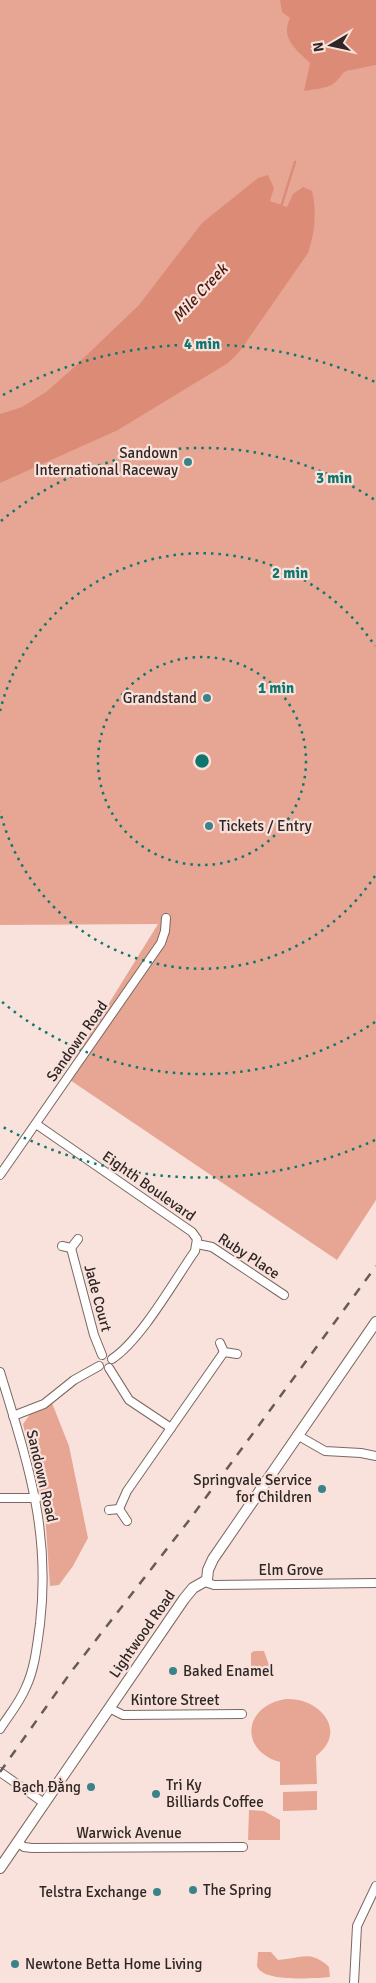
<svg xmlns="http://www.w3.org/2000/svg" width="376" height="1983" font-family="Signika,sans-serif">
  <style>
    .green { fill: #e7a694 }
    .water { fill: #dc8c76 }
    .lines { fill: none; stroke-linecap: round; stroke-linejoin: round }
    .stream { stroke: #dc8c76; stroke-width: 2.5 }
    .street-casing { stroke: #7b6862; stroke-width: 10 }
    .secondary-casing { stroke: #7b6862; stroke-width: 12 }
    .street { stroke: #fff; stroke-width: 8 }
    .secondary { stroke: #fff; stroke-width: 10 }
    .rail { stroke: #675b58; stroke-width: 2.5; stroke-dasharray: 9 9; stroke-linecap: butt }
    .ring { fill: none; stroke: #0f766e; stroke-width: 2.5; stroke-dasharray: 2.5 5 }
    .poi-dot { fill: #3b838b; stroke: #f9e2dc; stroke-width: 2 }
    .labels { text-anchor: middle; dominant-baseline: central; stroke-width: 4.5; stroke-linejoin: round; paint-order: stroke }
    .poi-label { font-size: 15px; fill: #2f2725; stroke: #f9e2dc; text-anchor: end }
    .street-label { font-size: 15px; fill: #2f2725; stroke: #f9e2dc }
    .water-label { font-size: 16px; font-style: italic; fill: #4b190b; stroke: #f9e2dc }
    .centre { fill: #0f766e; stroke: #f9e2dc; stroke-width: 2.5 }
    .ring-label { font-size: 15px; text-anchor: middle; font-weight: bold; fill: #0f766e; stroke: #f9e2dc; stroke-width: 4.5; stroke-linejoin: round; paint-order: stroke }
  </style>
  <rect width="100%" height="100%" fill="#f9e2dc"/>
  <g class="green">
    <path d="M0,0h376v1200l-39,60 -273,-184 94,-152 -158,1z"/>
    <path d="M52,1403l17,43 19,92 -15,28 -14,19 -9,1 -5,-73 -22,-89 8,-11z"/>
    <path d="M254,1651h10l5,14 -5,6h-13v-18z"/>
    <path d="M286,1699c33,-2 63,32 30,57l1,28 -37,1v-23c-42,-12 -36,-57 6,-63z"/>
    <path d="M317,1791v19l-34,1v-19z"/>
    <path d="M249,1810l15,1 16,9v20h-32z"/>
    <path d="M258,1952h13l7,8c22,-1 32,-11 51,7l1,10c-15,1 -67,6 -73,-11z"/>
  </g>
  <g class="water">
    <path d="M280,0h96v65l-30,6 -3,2c-10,16 -21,15 -39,18l6,-28c-13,-13 -30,-24 -20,-45l-8,-6z"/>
    <path d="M268,175l6,13 -4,13 17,6 6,-13 10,-7 9,4c5,20 3,42 -4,62l-68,98 -12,12 -110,67 -118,53v-69l22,-7 24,-15 24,-21 69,-66 63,-82 56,-45z"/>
  </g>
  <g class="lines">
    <path class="stream" d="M281,207l14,-45"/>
    <defs>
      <g id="street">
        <path d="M36,1124l156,108 5,7 -2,12c-21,30 -54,89 -83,108"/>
        <path d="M0,1175l161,-232 4,-12 1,-13"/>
        <path d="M197,1244l15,3 72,48"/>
        <path d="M62,1246l9,2 7,-9"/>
        <path d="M71,1248l23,87 8,20"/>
        <path d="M220,1343l4,9 13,2"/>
        <path d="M109,1368l20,32 42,28"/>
        <path d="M0,1372c27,89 51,157 40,252 -3,21 -5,44 -14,63 -6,15 -17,28 -26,42"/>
        <path d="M13,1416l31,-12 30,-24 25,-14"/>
        <path d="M297,1435l28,16 36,2 15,3"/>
        <path d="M0,1498h37"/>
        <path d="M119,1509l8,-18 97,-139"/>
        <path d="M109,1510l10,-1 8,12"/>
        <path d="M205,1582l9,3 162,-2"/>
        <path d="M109,1708l14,7 119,-1"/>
        <path d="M0,1772l44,31"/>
        <path d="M18,1843l6,4 8,1 211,-1"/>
        <path d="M354,1983l3,-57 19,-40"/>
      </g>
      <path id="secondary" d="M0,1868l184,-269 9,-11 14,-8 1,-10 5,-11 163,-237"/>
    </defs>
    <use href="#street" class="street-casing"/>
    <use href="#secondary" class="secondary-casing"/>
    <use href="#street" class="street"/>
    <use href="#secondary" class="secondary"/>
    <path class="rail" d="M0,1772l71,-100 116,-149 189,-257"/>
  </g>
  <g class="ring">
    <circle cx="202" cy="761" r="104"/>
    <path d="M375 876A208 208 0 0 1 0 811M0 711A208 208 0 0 1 375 646"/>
    <path d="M375 1022A313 313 0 0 1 1 1001M1 521A313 313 0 0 1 375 500"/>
    <path d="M375 1140A417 417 0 0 1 3 1127M3 395A417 417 0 0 1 375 382"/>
  </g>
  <g class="poi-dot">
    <circle cx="188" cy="462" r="5"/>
    <circle cx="207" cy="698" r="5"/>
    <circle cx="209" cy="826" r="5"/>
    <circle cx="322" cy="1489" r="5"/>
    <circle cx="173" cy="1671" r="5"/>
    <circle cx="91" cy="1787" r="5"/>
    <circle cx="156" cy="1794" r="5"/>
    <circle cx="193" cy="1890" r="5"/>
    <circle cx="157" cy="1892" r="5"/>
    <circle cx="15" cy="1964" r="5"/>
  </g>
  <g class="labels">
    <g class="poi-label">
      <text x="178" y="453">Sandown<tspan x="178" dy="17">International Raceway</tspan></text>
      <text x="197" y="698">Grandstand</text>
      <text x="219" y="826" text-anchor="start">Tickets / Entry</text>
      <text x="312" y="1480">Springvale Service<tspan x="312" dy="17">for Children</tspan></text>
      <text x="183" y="1671" text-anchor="start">Baked Enamel</text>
      <text x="166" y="1785" text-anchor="start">Tri Ky<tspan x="166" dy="17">Billiards Coffee</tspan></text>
      <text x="81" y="1787">Bạch Đằng</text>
      <text x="203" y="1890" text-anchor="start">The Spring</text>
      <text x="147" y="1892">Telstra Exchange</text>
      <text x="25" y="1964" text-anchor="start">Newtone Betta Home Living</text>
    </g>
    <g class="street-label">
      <text transform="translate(77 1041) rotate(-55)">Sandown Road</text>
      <text transform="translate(149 1186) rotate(35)">Eighth Boulevard</text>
      <text transform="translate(249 1256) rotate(33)">Ruby Place</text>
      <text transform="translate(98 1298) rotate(75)">Jade Court</text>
      <text transform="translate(42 1476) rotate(77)">Sandown Road</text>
      <text x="291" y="1570">Elm Grove</text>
      <text transform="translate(142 1634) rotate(-55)">Lightwood Road</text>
      <text x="175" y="1700">Kintore Street</text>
      <text x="129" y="1833">Warwick Avenue</text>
    </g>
    <g class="water-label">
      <text transform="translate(200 293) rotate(-47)">Mile Creek</text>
    </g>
  </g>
  <circle cx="202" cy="761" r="8" class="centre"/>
  <g class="ring-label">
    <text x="202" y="349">4 min</text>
    <text x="334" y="483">3 min</text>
    <text x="290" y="578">2 min</text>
    <text x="276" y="693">1 min</text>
  </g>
  <g transform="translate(331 45) rotate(261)" stroke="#f9e2dc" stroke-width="4" paint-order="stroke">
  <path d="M0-4L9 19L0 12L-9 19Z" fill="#2f2725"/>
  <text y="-8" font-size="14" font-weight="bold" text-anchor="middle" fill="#2f2725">N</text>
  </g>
</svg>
